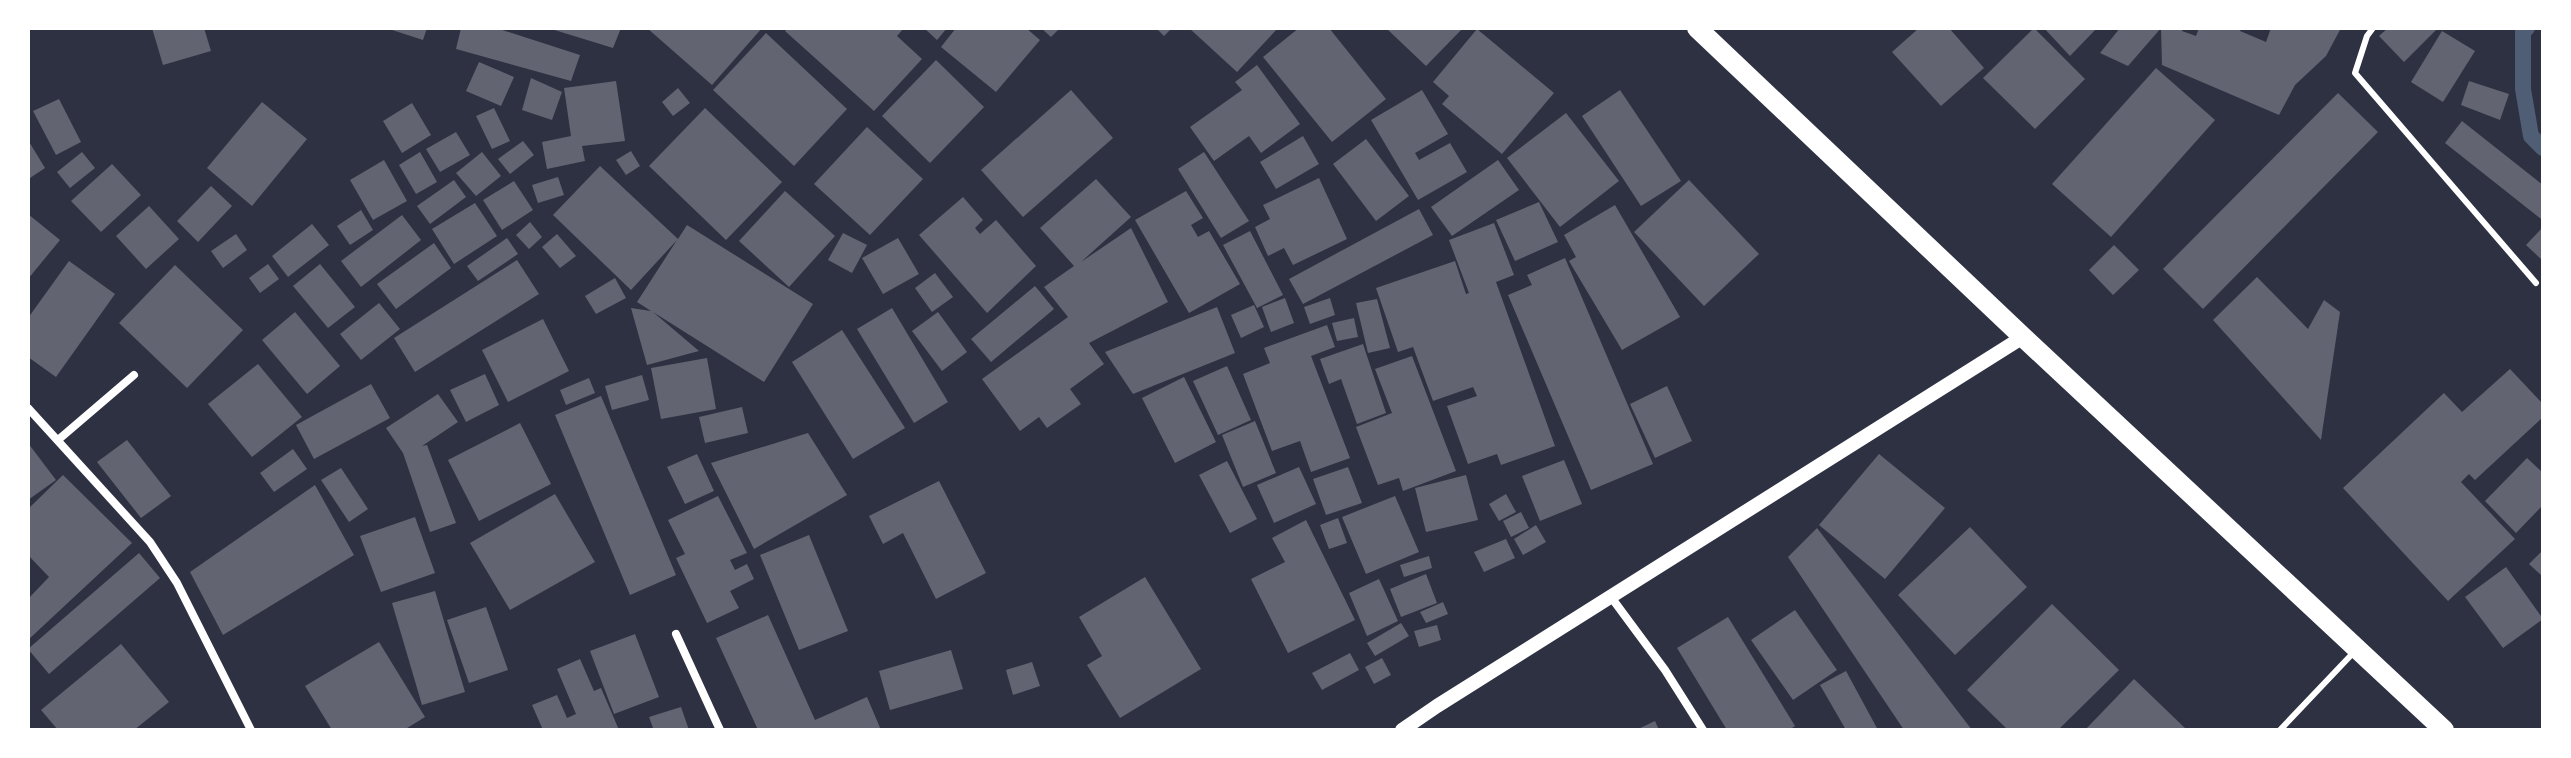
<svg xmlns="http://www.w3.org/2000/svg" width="2571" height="758" font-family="'Source Serif 4',serif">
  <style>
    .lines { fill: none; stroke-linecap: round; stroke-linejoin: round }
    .stream { stroke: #4f5d75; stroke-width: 16 }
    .building { fill: #626471 }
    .service { stroke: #fff; stroke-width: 6 }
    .minor { stroke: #fff; stroke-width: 8 }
    .tertiary { stroke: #fff; stroke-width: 14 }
    .primary { stroke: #fff; stroke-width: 20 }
  </style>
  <rect width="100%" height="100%" fill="#2d3142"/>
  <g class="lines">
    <path class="stream" d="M2527,28l-4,3v58l8,47 12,12"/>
  </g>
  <g class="building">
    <path d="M152,28h52l7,23 -48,14z"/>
    <path d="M386,28h41l-4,12z"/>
    <path d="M461,28h35l84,27 -9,26 -115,-32z"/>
    <path d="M548,28h73l-8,20z"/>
    <path d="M647,28h115l-50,57z"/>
    <path d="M788,28h116l-7,8 25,23 -48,52 -89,-80z"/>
    <path d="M924,28h23l-10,12z"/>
    <path d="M956,28h70l14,12 -44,52 -55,-45z"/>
    <path d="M1041,28h19l-9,9z"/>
    <path d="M1156,28h16l-8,8z"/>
    <path d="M1189,28h89l-41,44z"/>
    <path d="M1299,28h30l57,71 -54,43 -69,-85z"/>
    <path d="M1386,28h77l-37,38z"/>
    <path d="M1919,28h30l35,40 -43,38 -49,-54z"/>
    <path d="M2034,28l51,51 -50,50 -52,-51z"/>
    <path d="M2044,28h53l-27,28z"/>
    <path d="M2120,28h41l-33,38 -28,-13z"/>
    <path d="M2161,28h22l-1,3 14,5 3,-8h42l-1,3 26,11 5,-14h70l-15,28 -31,29 -16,30 -117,-50z"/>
    <path d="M2388,28h50l-34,34 -25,-26z"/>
    <path d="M1477,29l77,64 -52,61 -60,-50 7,-8 -16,-14z"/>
    <path d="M2442,31l33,20 -32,51 -32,-20z"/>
    <path d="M766,33l81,76 -53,57 -81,-76z"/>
    <path d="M936,60l48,47 -54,56 -48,-47z"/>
    <path d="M479,62l35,15 -13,29 -35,-15z"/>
    <path d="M1257,65l43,59 -39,29 -12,-17 -35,25 -24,-34 52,-37 -7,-8z"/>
    <path d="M2156,68l59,52 -104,117 -59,-53z"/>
    <path d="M531,78l31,14 -10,28 -30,-10z"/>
    <path d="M616,81l9,60 -43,5 3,15 -38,8 -5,-27 29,-6 -7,-48z"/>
    <path d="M2469,81l40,13 -9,26 -39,-15z"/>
    <path d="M678,88l12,15 -17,13 -11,-14z"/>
    <path d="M1071,90l42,48 -90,79 -42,-47z"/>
    <path d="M1422,90l26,44 -33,19 4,7 31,-17 17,29 -49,28 -47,-80z"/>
    <path d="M1620,90l61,91 -40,25 -59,-90z"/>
    <path d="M2338,93l40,39 -175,177 -40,-40z"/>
    <path d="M59,99l22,43 -25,13 -23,-44z"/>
    <path d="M262,102l45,37 -55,67 -45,-38z"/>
    <path d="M412,103l19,32 -29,18 -19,-32z"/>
    <path d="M494,108l16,33 -18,8 -16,-33z"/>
    <path d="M705,108l77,74 -56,58 -77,-74z"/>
    <path d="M1566,113l53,68 -59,46 -53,-69z"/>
    <path d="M2462,121l81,64v31l-2,3 -96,-76z"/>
    <path d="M867,127l56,52 -53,56 -56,-51z"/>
    <path d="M456,132l14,23 -30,17 -14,-23z"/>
    <path d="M1303,136l16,28 -43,25 -16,-27z"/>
    <path d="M1366,139l43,57 -33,25 -43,-57z"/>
    <path d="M28,140l17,28 -15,10 -2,-3z"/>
    <path d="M523,141l11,14 -24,19 -12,-15z"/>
    <path d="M631,151l9,15 -14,9 -10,-15z"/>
    <path d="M82,152l13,16 -25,20 -13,-16z"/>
    <path d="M420,152l17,30 -21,12 -17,-29z"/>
    <path d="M482,152l19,24 -25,20 -20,-23z"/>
    <path d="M1204,152l45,69 -28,17 -43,-69z"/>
    <path d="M384,160l23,41 -34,19 -23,-40z"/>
    <path d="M1498,160l21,30 -67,46 -21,-29z"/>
    <path d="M112,164l29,31 -40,37 -30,-31z"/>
    <path d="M600,166l78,73 9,-14 126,79 -49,78 -111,-70 46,39 -52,14 -16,-57 20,3 -14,-9 40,-62 -46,50 -78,-75z"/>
    <path d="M558,177l6,18 -26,8 -6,-18z"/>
    <path d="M1319,178l28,61 -54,26 -9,-17 -16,8 -13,-29 15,-8 -7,-14z"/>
    <path d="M1096,179l35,38 -50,45 50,-34 37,74 -79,41 15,21 -34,25 11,15 -34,24 -8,-11 -19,14 -38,-52 86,-62 -24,-30 30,-21 -34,-38z"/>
    <path d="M454,180l12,17 -36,27 -13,-18z"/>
    <path d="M1689,180l70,74 -55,52 -70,-74z"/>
    <path d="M514,181l19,29 -31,20 -19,-30z"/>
    <path d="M211,186l21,20 -34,36 -21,-21z"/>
    <path d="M785,191l50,45 -46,51 -50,-46z"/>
    <path d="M1186,191l17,27 -12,7 7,12 11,-6 31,53 -51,29 -54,-93z"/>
    <path d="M963,197l20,23 -8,8 5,6 16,-14 40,46 -49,47 -68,-78z"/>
    <path d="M1539,202l19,40 -43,19 -19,-41z"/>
    <path d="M475,203l22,33 -43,28 -22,-35z"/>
    <path d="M1615,205l65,112 -58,33 -53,-89 7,-4 -12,-22z"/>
    <path d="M149,206l30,33 -33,30 -30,-33z"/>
    <path d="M1419,209l14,26 -130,69 -14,-25z"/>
    <path d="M361,210l12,20 -23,15 -13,-19z"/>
    <path d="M28,214l32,26 -32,39z"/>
    <path d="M402,215l19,25 -60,47 -20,-26z"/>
    <path d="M530,222l12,15 -13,12 -13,-14z"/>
    <path d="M1494,223l20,52 -18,7 59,164 -54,19 -4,-11 -29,10 -21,-58 30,-10 -4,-9 -40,14 -20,-54 -15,5 -22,-64 79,-27 11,33 3,-1 -20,-53z"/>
    <path d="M312,224l17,21 -41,32 -16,-21z"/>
    <path d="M2543,227v34l-17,-16z"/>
    <path d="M1250,231l33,64 -26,13 -34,-63z"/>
    <path d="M843,233l24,12 -15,28 -24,-13z"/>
    <path d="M236,234l11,16 -24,18 -12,-17z"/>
    <path d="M557,234l19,22 -16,12 -18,-21z"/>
    <path d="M507,238l11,16 -40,27 -11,-15z"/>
    <path d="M898,238l21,36 -36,20 -21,-36z"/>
    <path d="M434,243l17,25 -55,41 -19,-25z"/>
    <path d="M2114,245l25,25 -26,25 -24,-25z"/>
    <path d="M1565,258l88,206 -62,26 -83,-195 24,-10 -5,-10z"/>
    <path d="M517,260l22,34 -124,78 -21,-34z"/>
    <path d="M69,261l46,33 -59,83 -28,-20v-39z"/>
    <path d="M268,264l11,15 -19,14 -11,-15z"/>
    <path d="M320,264l35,43 -27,21 -35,-42z"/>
    <path d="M175,265l68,65 -56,58 -68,-65z"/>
    <path d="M935,273l18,24 -21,15 -17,-24z"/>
    <path d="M2257,277l51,52 16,-29 16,12 -19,128 -108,-120z"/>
    <path d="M615,278l11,20 -30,16 -11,-18z"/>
    <path d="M1035,286l19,23 -63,53 -20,-23z"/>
    <path d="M1285,298l9,25 -23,9 -9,-25z"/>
    <path d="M1330,298l5,17 -25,9 -6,-17z"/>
    <path d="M1377,299l13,49 -22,5 -12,-50z"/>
    <path d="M379,303l21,26 -39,31 -21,-26z"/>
    <path d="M1254,305l10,22 -23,11 -10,-23z"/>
    <path d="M1217,307l18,46 -102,41 -28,-42z"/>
    <path d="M892,308l56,94 -34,21 -57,-94z"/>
    <path d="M295,312l45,54 -33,28 -45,-54z"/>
    <path d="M938,312l29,40 -25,19 -30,-40z"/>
    <path d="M1354,318l4,19 -21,4 -5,-18z"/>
    <path d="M543,319l26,52 -61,31 -26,-52z"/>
    <path d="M1327,325l8,22 -24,9 39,102 -39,14 -11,-31 -28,10 -29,-77 27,-11 -6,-15z"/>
    <path d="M842,330l63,98 -52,31 -61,-97z"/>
    <path d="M1363,344l23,69 -29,11 -16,-45 -12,5 -9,-25z"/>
    <path d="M1412,356l44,115 -53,20 -4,-13 -21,7 -22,-58 36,-14 -17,-44z"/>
    <path d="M707,358l9,51 -55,10 -10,-51z"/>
    <path d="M258,364l44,53 -50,40 -44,-53z"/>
    <path d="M1227,366l24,54 -33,15 -25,-54z"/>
    <path d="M2510,369l33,35v13l-68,63 -6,-6 -8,8 54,57 -67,62 -105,-113 101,-95 18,19z"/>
    <path d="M485,374l14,31 -33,17 -16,-32z"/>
    <path d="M642,375l7,25 -37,10 -7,-24z"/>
    <path d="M1184,377l32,65 -41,21 -33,-65z"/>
    <path d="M589,378l6,15 -29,12 -6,-15z"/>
    <path d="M371,384l19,34 -76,41 -18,-34z"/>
    <path d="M1667,386l25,55 -37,17 -25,-54z"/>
    <path d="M438,394l20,28 -36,24 5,-1 29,78 -26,9 -27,-79 -17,-25z"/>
    <path d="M601,396l75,179 -46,20 -75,-180z"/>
    <path d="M742,407l6,26 -43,10 -6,-26z"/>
    <path d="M1255,421l21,52 -33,14 -21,-52z"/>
    <path d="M520,423l31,61 -72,37 -31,-61z"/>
    <path d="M808,433l39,62 -93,54 -43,-86z"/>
    <path d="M127,440l44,56 -30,22 -44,-56z"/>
    <path d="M28,443l28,37 -28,20z"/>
    <path d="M293,449l14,20 -33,23 -14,-19z"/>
    <path d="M697,454l17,37 -29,13 -18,-37z"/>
    <path d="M1879,454l66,54 -60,71 -66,-54z"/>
    <path d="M2527,458l16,15v32l-27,28 -31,-32z"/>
    <path d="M1564,460l18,44 -42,17 -18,-45z"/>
    <path d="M1227,461l30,58 -27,14 -31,-58z"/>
    <path d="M1299,467l17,37 -42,19 -17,-38z"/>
    <path d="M1348,467l14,36 -36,12 -13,-36z"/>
    <path d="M341,468l27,41 -19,13 -28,-42z"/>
    <path d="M63,475l69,68 -104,97v-41l21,-22 -21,-22v-46z"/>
    <path d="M1466,475l12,45 -52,12 -11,-44z"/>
    <path d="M939,481l47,92 -50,26 -33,-66 -20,11 -14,-28z"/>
    <path d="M315,485l39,70 -131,80 -33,-63z"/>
    <path d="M555,494l40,68 -85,48 -40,-67z"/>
    <path d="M1506,494l10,18 -17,9 -10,-17z"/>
    <path d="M718,496l29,57 -17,7 5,10 12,-6 7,15 -24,12 9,17 -32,15 -31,-65 9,-4 -17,-34z"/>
    <path d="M1395,496l24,56 -53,22 -24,-57z"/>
    <path d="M1521,512l8,16 -18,9 -8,-16z"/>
    <path d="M415,517l20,56 -54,19 -21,-56z"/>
    <path d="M1338,518l9,25 -18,6 -9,-24z"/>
    <path d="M1306,520l49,100 -67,33 -37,-74 34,-17 -13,-24z"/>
    <path d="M1536,525l10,17 -23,13 -9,-16z"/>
    <path d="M1970,527l57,60 -72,68 -57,-60z"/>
    <path d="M1817,528l155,202h-68l-116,-173z"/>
    <path d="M809,535l39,96 -49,19 -39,-95z"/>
    <path d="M1506,539l9,19 -31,14 -10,-20z"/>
    <path d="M2543,550v27l-14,-13z"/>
    <path d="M139,553l21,25 -111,96 -21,-25z"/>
    <path d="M1429,556l3,12 -28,9 -4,-12z"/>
    <path d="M2506,567l37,52 -40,29 -38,-51z"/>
    <path d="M1426,574l11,29 -36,14 -11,-28z"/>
    <path d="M1145,577l56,92 -81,49 -33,-53 15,-9 -23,-39z"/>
    <path d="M1379,579l19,42 -31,15 -18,-43z"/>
    <path d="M435,591l30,101 -43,13 -30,-102z"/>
    <path d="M1443,602l5,12 -22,9 -6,-11z"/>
    <path d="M2052,604l67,66 -61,60h-50l-41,-40z"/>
    <path d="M486,607l22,63 -39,13 -22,-63z"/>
    <path d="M1795,610l42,60 -44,30 -42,-60z"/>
    <path d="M768,615l47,105 52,-23 14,33h-123l-42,-92z"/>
    <path d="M1728,617l67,109 -6,4h-62l-50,-82z"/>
    <path d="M1401,623l8,13 -34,20 -8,-13z"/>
    <path d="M1437,625l4,15 -22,7 -5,-16z"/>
    <path d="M635,634l24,63 -45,17 -24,-63z"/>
    <path d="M379,642l46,75 -21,13h-72l-27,-44z"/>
    <path d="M121,644l48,58 -35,28h-76l-17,-20z"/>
    <path d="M951,650l12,39 -73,21 -11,-39z"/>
    <path d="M1350,653l9,17 -37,20 -10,-17z"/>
    <path d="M1382,658l9,17 -17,9 -9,-17z"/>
    <path d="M580,659l14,32 7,-3 18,42h-76l-11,-25 25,-10 10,23 9,-4 -19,-45z"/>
    <path d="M1032,662l8,24 -27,9 -7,-25z"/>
    <path d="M1846,671l32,59h-32l-26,-45z"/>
    <path d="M2134,679l53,51h-102z"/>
    <path d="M681,707l8,23h-42l6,-2 -4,-11z"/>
    <path d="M1655,721l4,9h-23z"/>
  </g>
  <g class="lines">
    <g class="service">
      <path d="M2373,28l-6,8 -12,37 181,210"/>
      <path d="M2280,730l75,-79"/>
    </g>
    <g class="minor">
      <path d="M28,408l122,134 27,41 74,147"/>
      <path d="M58,440l76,-65"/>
      <path d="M1611,597l54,73 38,60"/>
      <path d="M676,634l44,96"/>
    </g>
    <path class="tertiary" d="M1402,730l35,-24 586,-369"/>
    <path class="primary" d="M1697,28l326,309 421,393"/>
  </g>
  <rect width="2571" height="758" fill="none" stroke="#ffffff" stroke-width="60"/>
</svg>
